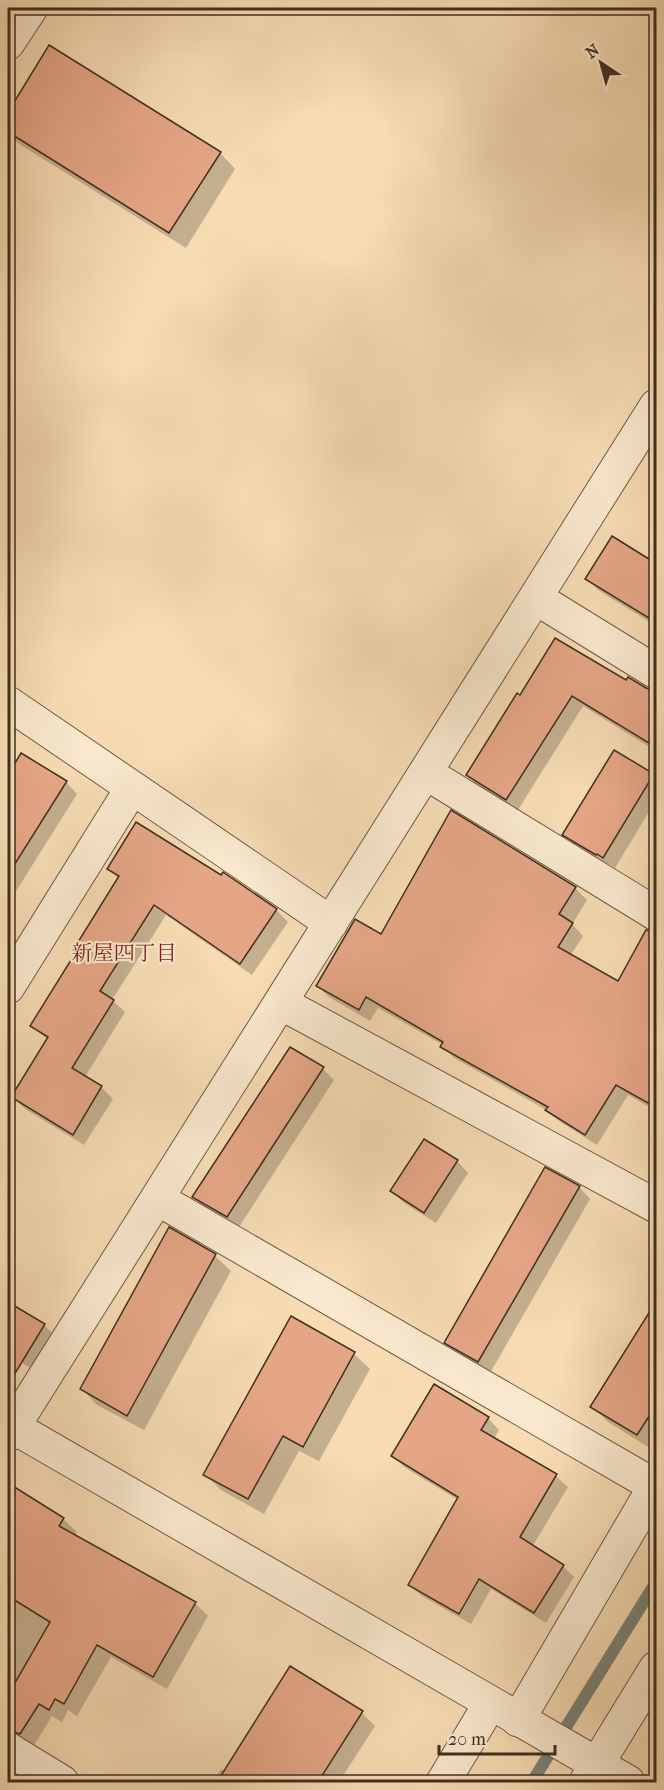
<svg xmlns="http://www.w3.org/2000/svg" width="664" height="1790" font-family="'IM FELL French Canon','Noto Serif JP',serif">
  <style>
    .shadow { fill: #0003 }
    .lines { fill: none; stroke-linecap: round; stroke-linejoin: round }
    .stream { stroke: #798279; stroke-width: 12 }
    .building { fill: #e5a686; stroke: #3f2f20; stroke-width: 1.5 }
    .minor-casing { stroke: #6d5a45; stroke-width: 35 }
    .minor { stroke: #f9e8ce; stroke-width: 33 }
    .labels { text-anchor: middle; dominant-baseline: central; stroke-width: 4.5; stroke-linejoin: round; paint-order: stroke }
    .neighbourhood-label { font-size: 21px; fill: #7a1f14; stroke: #f9e8ce }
  </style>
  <rect width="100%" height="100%" fill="#f6dbb3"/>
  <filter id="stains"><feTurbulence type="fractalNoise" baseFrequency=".00333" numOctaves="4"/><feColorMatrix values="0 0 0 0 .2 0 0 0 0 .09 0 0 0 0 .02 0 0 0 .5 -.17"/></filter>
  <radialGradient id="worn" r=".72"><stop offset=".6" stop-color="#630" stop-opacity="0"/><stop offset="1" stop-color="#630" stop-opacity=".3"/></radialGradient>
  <g class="shadow">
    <path d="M50,47l170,106 15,16 -49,79 -170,-106 -8,-9v-18z"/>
    <path d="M656,566v60l-58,-36 -11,-12z"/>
    <path d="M656,634v18l-6,-7z"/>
    <path d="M626,682l30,10v59l-73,-45 -65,104 -39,-23 -11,-12 52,-78z"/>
    <path d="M615,752l41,27v21l-41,68 -6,-4 -1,2 -32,-20 -12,-12z"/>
    <path d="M22,755l44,27 11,12 -69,110v-126z"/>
    <path d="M452,813l123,75 12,12 -15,24 11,12 -13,20 48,27 38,-49v177l-28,-16 -31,50 -38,-24 -11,-10 -94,-53 -12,-12 1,-1 -65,-37 -8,13 -41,-24 -11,-11 64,-50z"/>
    <path d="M109,869l112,8 2,-3 53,36 12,12 -36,53 -86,-60 -54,85 13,12 -40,65 17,11 11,11 -29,46 -59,-36 -12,-12 35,-57 -17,-15 51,-81 37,-65z"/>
    <path d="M323,1069l11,11 -95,147 -33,-19 -12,-11z"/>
    <path d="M457,1161l11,12 -32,50 -32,-20 -12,-12z"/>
    <path d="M579,1187l11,12 -100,174 -33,-19 -11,-12z"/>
    <path d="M170,1229l45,27 16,15 -87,159 -47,-25 -15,-16z"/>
    <path d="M656,1303v142l-3,5 -45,-28 -16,-16z"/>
    <path d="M8,1304l36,21 9,9 -21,35 -24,-15z"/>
    <path d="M354,1354l16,15 -51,92 -20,-10 -35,63 -43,-24 -16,-16z"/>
    <path d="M488,1418l11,12 -5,9 62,37 12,11 -36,60 31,19 11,11 -28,46 -55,-34 -20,35 -49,-28 -12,-11 48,-85 -54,-33 -11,-11z"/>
    <path d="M8,1485l55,34 14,13 -3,4 121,67 13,13 -41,73 -56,-32 -34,59 -9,-6 -6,12 -10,-6 -19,31 -25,3z"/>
    <path d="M362,1713l13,13 -36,56h-126l8,-13 4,2z"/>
    <path d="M8,1772l16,10h-16z"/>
  </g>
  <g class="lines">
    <path class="stream" d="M532,1782l124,-200"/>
  </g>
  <g class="building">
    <path d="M49,45l172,107 -52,81 -161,-101v-20z"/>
    <path d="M612,536l45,28v59l-72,-44z"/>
    <path d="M555,638l71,42 2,-3 18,11 11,3v57l-85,-52 -66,104 -40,-25 51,-82 3,2z"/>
    <path d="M614,750l40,24 -51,84 -6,-4 -1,1 -34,-20z"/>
    <path d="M21,753l46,28 -59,94v-100z"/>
    <path d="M451,810l125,77 -17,27 14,9 -15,24 60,34 28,-51 11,3v175l-41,-23 -31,50 -40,-25 3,-3 -108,-60 3,-5 -77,-45 -7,13 -43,-24 39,-67 26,15z"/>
    <path d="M136,822l85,53 2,-3 54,37 -37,55 -86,-59 -54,86 14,9 -42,68 30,18 -29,49 -62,-38 37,-60 -18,-11 51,-82 -3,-2 41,-66 -12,-7z"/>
    <path d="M290,1047l34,20 -97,150 -35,-20z"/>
    <path d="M424,1139l34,21 -34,53 -34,-22z"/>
    <path d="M545,1167l35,19 -102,176 -34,-19z"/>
    <path d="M169,1227l47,27 -89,162 -47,-27z"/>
    <path d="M657,1300v104l-20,31 -47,-28z"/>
    <path d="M8,1302l37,22 -37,61z"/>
    <path d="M291,1316l64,36 -52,95 -20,-11 -35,63 -45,-24z"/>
    <path d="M434,1384l55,33 -8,13 76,44 -37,63 44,28 -30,48 -55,-34 -20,35 -51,-29 50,-88 -67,-41z"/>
    <path d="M8,1483l56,35 -5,8 137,76 -43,75 -56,-32 -33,59 -9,-5 -6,11 -10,-6 -19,30 -12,-4v-35l42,-73 -42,-26z"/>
    <path d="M290,1666l73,45 -45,71h-101z"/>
  </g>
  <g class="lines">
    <defs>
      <g id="minor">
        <path d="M8,43l23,-35"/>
        <path d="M536,598l120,74"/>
        <path d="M8,703l323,220"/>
        <path d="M426,773l230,141"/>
        <path d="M8,987l124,-199"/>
        <path d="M281,1003l375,203"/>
        <path d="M158,1199l497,287 1,-3"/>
        <path d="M8,1424l620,358"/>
        <path d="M8,1435l648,-1029"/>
        <path d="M518,1720l137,-234"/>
        <path d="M8,1749l54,33"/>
        <path d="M443,1782l47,-78"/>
        <path d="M586,1782l70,-114"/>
      </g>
    </defs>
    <use href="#minor" class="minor-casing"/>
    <use href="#minor" class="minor"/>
  </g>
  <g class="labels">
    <g class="neighbourhood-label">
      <text x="124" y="953">新屋四丁目</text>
    </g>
  </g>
  <rect width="664" height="1790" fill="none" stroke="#f6dbb3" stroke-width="30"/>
  <rect x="9" y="9" width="646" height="1772" fill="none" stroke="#3f2f20" stroke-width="3"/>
  <rect x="15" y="15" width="634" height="1760" fill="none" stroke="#3f2f20" stroke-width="1.5"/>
  <g transform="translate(601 63) rotate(324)" stroke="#f9e8ce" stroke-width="4.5" paint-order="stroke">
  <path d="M0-4.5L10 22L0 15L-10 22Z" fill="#3f2f20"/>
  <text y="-9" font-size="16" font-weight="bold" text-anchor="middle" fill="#3f2f20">N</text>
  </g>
  <path d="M439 1745v9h116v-9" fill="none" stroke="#3f2f20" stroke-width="3"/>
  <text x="448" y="1745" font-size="18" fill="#3f2f20" stroke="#f9e8ce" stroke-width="4.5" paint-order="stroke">20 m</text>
  <rect width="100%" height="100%" filter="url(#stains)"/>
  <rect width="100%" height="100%" fill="url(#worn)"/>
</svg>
